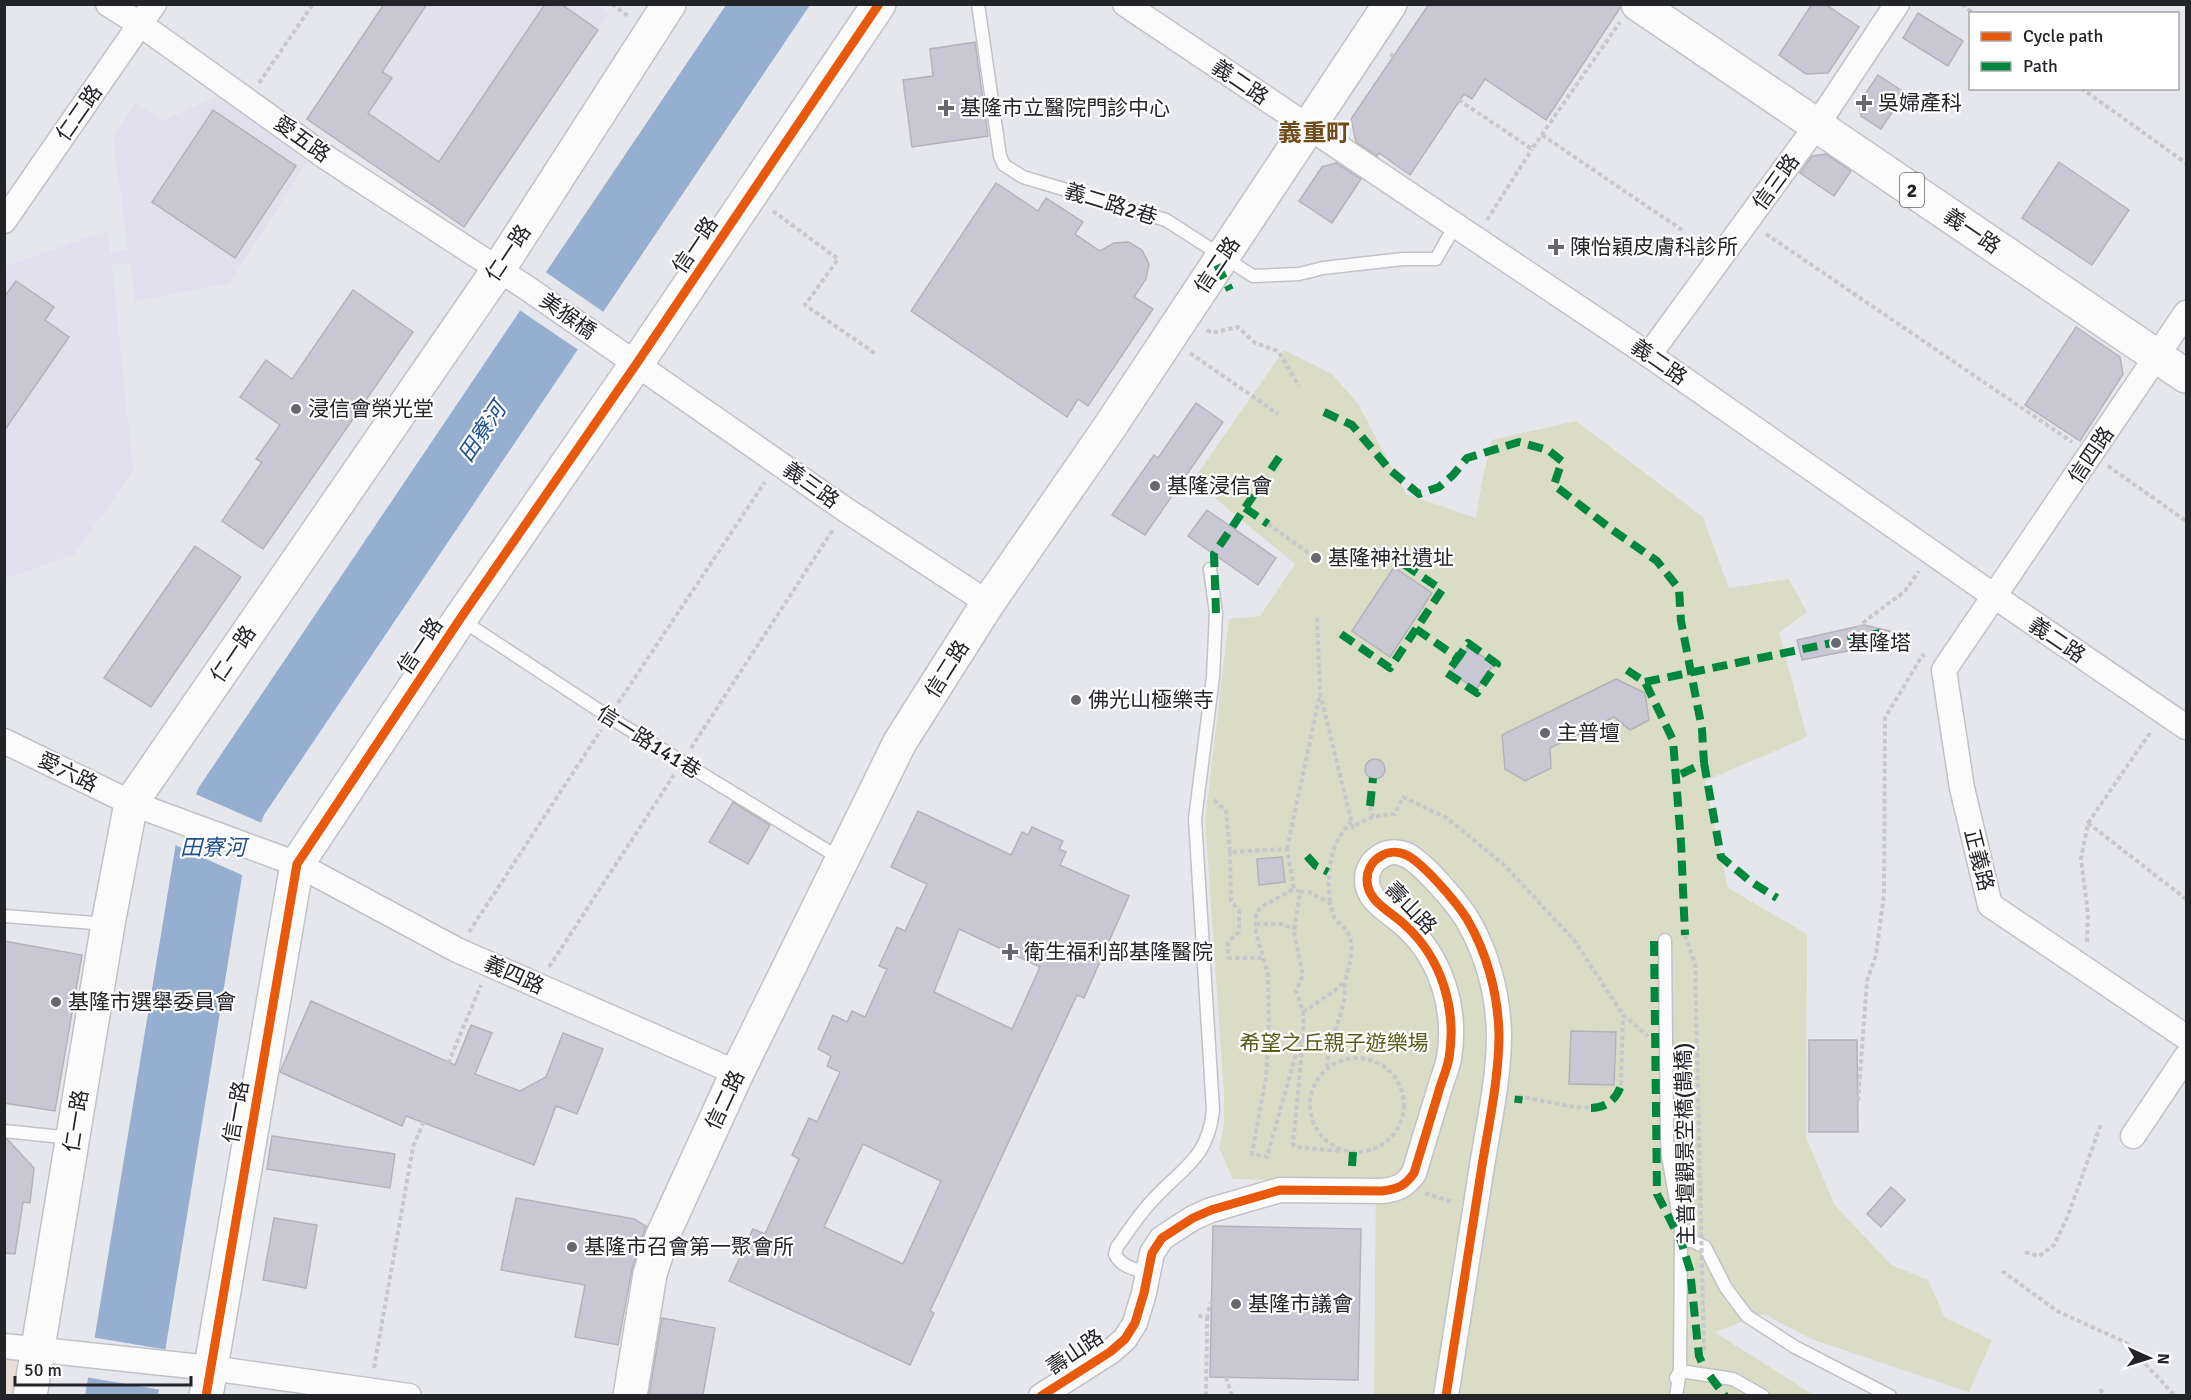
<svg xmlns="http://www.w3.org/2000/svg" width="2191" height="1400" font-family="Signika,'Noto Sans TC',sans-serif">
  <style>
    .commercial { fill: #e9dfd9 }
    .industrial { fill: #e2dfee }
    .green { fill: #dadcc5 }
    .water { fill: #96afd1 }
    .pier { fill: #e6e7ed }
    .building { fill: #cac7d4; stroke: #b3b3b7; stroke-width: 1.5; fill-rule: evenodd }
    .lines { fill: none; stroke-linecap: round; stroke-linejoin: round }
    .lane-casing { stroke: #c1c2c6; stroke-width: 15 }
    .street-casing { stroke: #c1c2c6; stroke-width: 27 }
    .secondary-casing { stroke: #c1c2c6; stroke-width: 36 }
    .primary-casing { stroke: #c1c2c6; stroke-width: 36 }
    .path { stroke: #c8c8cb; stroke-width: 4; stroke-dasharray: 4.5 3; stroke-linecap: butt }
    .lane { stroke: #fbfbfc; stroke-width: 12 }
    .street { stroke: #fbfbfc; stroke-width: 24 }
    .secondary { stroke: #fbfbfc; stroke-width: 33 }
    .primary { stroke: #fbfbfc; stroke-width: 33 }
    .path-bridge { stroke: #c8c8cb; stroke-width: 4; stroke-dasharray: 4.5 3; stroke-linecap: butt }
    .quiet { stroke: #00873e; stroke-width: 8; stroke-dasharray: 15 8; stroke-linecap: butt }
    .cycleway-casing { stroke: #fff; stroke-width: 13 }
    .cycleway { stroke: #e8590c; stroke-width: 9 }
    .poi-dot { fill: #67686d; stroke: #fff; stroke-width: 2 }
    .labels { text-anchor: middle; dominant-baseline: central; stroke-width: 4.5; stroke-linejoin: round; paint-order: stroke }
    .shield { fill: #fff; stroke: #656668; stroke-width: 1.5 }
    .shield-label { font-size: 20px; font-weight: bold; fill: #232428 }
    .street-label { font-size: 21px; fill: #232428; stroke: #fff }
    .poi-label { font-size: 21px; fill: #232428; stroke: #fff; text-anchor: start }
    .park-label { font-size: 21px; fill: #595b17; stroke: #fff }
    .water-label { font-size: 22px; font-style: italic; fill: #22518c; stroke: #fff }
    .quarter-label { font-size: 24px; font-weight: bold; fill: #6f4c1a; stroke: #fff }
  </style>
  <rect width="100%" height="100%" fill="#e6e7ed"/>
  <path class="commercial" d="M4,1334l32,1 -9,60h-22z"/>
  <g class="industrial">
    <path d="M595,4l14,10 -145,213 -157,-108 77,-114z"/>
    <path d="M219,95l88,67 -77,121 -95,18 -5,-38 -18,2 21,206 -58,83 -70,25v-148l64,-94 -24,-17 8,-13 -37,-26 -11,16v-27l2,-4 101,-36 2,22 18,-2 -15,-111 22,-36 27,18z"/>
  </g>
  <path class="green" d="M1284,350l48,24 26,30 48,90 70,24 7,-42 9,-36 84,-19 127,96 26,71 60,-9 18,33 -28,21 28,104 -102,44 23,107 79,46 -1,203 28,67 57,61 37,15 17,38 47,22 -23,52 -158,-53 -47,-25 -50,18 100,63h-440l2,-212 -143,-4 -14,-31 5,-23v-32l-19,-273 24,-201 31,-3 35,-52 -102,-84z"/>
  <path class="water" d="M726,5h84l-546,810 -21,55 -85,525 -73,1 91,-553 23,-56z"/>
  <g class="pier">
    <path d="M544,271l61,42 -25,38 -62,-42z"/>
    <path d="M193,793l71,31 -20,52 -71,-32z"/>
    <path d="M91,1337l77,13 -6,40 -77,-13z"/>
  </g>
  <g class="building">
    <path d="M384,4h43l-45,68 10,6 -24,35 71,49 106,-158h16l37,26 -134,197 -157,-108z"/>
    <path d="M1429,4h191v4l-74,112 -61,-41 -13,20 -8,-5 -54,81 -31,-22 -2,3 -21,-14 -5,-23z"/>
    <path d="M1812,4h13l34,23 -31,46 -22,1 -27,-19z"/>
    <path d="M1918,13l45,28 -15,25 -45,-28z"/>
    <path d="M975,42l13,94 -76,11 -9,-67 30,-4 -3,-27z"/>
    <path d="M1878,75l27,18 -24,36 -20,-13 -2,-13z"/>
    <path d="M213,110l83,56 -61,92 -83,-56z"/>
    <path d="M1826,154l25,17 -17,25 -34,-23 12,-17z"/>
    <path d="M2059,162l70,48 -37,55 -70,-47z"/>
    <path d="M1336,163l25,16 -29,44 -33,-22 23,-34z"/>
    <path d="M996,183l42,28 8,-13 37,24 -8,12 25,17 14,-8 15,-1 13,8 7,14 -3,15 -12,18 19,12 -65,97 -10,-7 -11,18 -156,-106z"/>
    <path d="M16,281l38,26 -9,13 24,17 -65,94v-134z"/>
    <path d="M353,290l60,42 -150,217 -41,-28 40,-59 -6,-3 24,-34 -40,-28 26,-37 26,19z"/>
    <path d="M2076,327l44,30 3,17 -43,67 -55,-36z"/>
    <path d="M1196,403l27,19 -78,113 -33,-20 42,-60 4,3z"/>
    <path d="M1207,510l69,48 -18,27 -70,-49z"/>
    <path d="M195,546l46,31 -90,130 -47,-29z"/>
    <path d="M1394,567l38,26 -42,64 -38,-26z"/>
    <path d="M1864,625l26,6 -22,16 -66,13 -5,-20z"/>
    <path d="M1468,647l26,17 -18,26 -25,-18z"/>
    <path d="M1616,679l29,14 4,27 -19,10 -16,-13 -64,31 1,20 -26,13 -20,-12 -3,-34z"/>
    <circle cx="1375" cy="769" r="10"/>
    <path d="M733,802l37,23 -22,39 -39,-22z"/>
    <path d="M918,811l93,44 11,-23 6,3 4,-8 31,14 -4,8 7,3 -6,13 69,31 -45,102 -7,-3 -147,316 4,2 -24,52 -181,-84 24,-52 12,5 34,-75 -7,-4 17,-37 8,4 23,-50 -13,-6 4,-10 -13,-7 15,-34 14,7 5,-11 13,6 22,-48 -8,-3 18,-39 8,4 22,-47 -36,-17zM959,929l81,38 -28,62 -78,-37zM863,1144l78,37 -38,83 -79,-37z"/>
    <path d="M1282,857l3,25 -26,3 -2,-26z"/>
    <path d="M4,941l78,14 -27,156 -51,-8z"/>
    <path d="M311,1001l144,64 16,-40 21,8 -17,41 45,17 26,-14 17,-44 40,16 -26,65 -21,-8 -22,59 -128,-49 -4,10 -122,-54z"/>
    <path d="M1571,1031l45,1 -2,53 -45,-1z"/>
    <path d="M1809,1040h48l1,92h-49z"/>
    <path d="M272,1136l123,18 -5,34 -123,-19z"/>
    <path d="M4,1139l4,1 26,28 -4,35 -7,-1 -8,52 -11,-1z"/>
    <path d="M1891,1187l14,13 -24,27 -14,-13z"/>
    <path d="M516,1198l118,21 12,7 -14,43 -14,76 -43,-8 10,-52 -84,-15z"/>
    <path d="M274,1218l43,7 -11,63 -43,-8z"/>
    <path d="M1213,1226l148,3 -3,151 -148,-3z"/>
    <path d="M662,1318l53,10 -12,67h-54z"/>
  </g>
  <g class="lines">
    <defs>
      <g id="lane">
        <path d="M978,4l22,152 4,9 19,12 143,43 87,56 46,-2 24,-6 80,-9h33l20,-35"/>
        <path d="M460,619l149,98 232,142"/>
        <path d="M4,916l103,8"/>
        <path d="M1665,940l2,198 1,18 13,73 -1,142 -4,25"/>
        <path d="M4,1131l68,7"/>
        <path d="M1681,1241h11l13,6 21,41 21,28 48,31 95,49"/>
        <path d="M1147,1273c-12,-4 -26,-6 -32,-19l2,-7c11,-15 21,-31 33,-44 31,-35 58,-43 63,-93l-18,-291 18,-142 3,-64 -6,-44"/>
        <path d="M1676,1378l4,-7 53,8 30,17"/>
      </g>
      <g id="street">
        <path d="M108,4l32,20 187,134 200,130 319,222 142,93"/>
        <path d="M1125,4l524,351 345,241 192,131"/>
        <path d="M4,221l150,-217"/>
        <path d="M2186,313l-242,357 18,118 28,117 196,132"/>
        <path d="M1649,355l168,-230 80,-121"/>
        <path d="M4,741l127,62 166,61 160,86 280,123"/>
        <path d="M2133,1136l53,-79"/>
        <path d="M4,1346l206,22 199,28"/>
        <path d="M1041,1396l69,-44 15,-13 10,-16 9,-30 8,-40 10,-15 31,-20 18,-8 69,-20 102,1c16,-2 23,-5 32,-18 8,-26 16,-52 24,-79 3,-12 9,-24 11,-36 8,-48 -7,-99 -43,-132 -14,-14 -39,-24 -39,-46 0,-10 5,-19 14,-24 6,-4 15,-5 23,-2 17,6 53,49 63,65 20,34 31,75 32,115 0,46 -11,93 -18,138 -12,75 -23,149 -35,224"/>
      </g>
      <g id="secondary">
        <path d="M30,1396l78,-472 23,-121 367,-533 171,-266"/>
        <path d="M206,1396l91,-532 163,-245 177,-256 242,-359"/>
        <path d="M630,1396l20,-122 12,-37 75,-164 163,-331 88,-139 121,-175 281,-424"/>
      </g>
      <path id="primary" d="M1638,4l548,372"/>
    </defs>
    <use href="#lane" class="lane-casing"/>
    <use href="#street" class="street-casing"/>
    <use href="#secondary" class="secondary-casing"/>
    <use href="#primary" class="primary-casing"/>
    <g class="path">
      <path d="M612,4l16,12"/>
      <path d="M1962,4l12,10"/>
      <path d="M1390,54l142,95 88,-127"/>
      <path d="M259,83l54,-79"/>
      <path d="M2081,88l105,75"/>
      <path d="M1542,135l143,97"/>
      <path d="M773,211l65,48 -33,46 71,49"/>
      <path d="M1487,220l45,-71"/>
      <path d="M1766,234l306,208"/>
      <path d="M1207,330l5,3 26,-6 17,16 23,8 21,35"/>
      <path d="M1190,353l88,61"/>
      <path d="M2108,466l78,55"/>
      <path d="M1268,524l46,33"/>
      <path d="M1317,618l3,75 33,135c13,-11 26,-13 42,-14l8,-17 44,21 57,47 70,75 49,75 25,21"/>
      <path d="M1856,638l5,-10"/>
      <path d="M1848,640l16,-18 41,-31 14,-20"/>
      <path d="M1688,673l3,-3"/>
      <path d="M618,703l147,-221"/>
      <path d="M691,748l143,-220"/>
      <path d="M1214,800l12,11 4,41 57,-3 7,40 6,3 -6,40 9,43 -7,16 7,21v23l-4,8 -32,114 -15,-3 14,-77 3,-47 -1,-56 -12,-41v-19l5,-7 33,-18"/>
      <path d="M1370,806l3,11"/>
      <path d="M2088,823l98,76"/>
      <path d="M1287,849l33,-155"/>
      <path d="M1230,852l1,49 8,10v21l-11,10v15l2,1h33"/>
      <path d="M1300,892h9l21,11 5,17c23,15 17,34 11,58 -2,9 0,18 -3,27 -5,21 -16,42 -16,64"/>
      <path d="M1330,902c-3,-30 -1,-57 21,-80"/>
      <path d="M1256,924h24l15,5"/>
      <path d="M469,932l132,-202"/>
      <path d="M2087,942l1,-28 -7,-55 7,-36 64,-93"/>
      <path d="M549,967l125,-192"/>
      <path d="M1303,1012l30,-20 12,-11"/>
      <path d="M1303,1038l-10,107 3,2 44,4"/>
      <circle cx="1357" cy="1105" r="47"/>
      <path d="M1621,1085l2,-70"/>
      <path d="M1518,1096l56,11 17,1"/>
      <path d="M1858,1101l9,-120 9,-26 8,-60 1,-177 37,-62 3,-1"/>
      <path d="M1425,1193l27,9"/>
      <path d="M2025,1252l14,4 15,-11 13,-27 34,-94"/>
      <path d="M2002,1271l55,40 68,31 50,54"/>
      <path d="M1198,1316l9,1 4,-15"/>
      <path d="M374,1368l39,-221 68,-162"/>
      <path d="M1226,1377l6,19"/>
      <path d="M2100,1389l5,7"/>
      <path d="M1206,1396l1,-79"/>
    </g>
    <use href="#lane" class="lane"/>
    <use href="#street" class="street"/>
    <use href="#secondary" class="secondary"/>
    <use href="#primary" class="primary"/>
    <path class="path-bridge" d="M1685,935l10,29 9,390"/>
    <g class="quiet">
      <path d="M1217,265l13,25"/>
      <path d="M1324,412l28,13 38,45 29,24 20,-7 14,-12 14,-17 52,-16 29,8 14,11 -8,24 57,44 46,32 22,28 2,32 21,108 2,34 -29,14"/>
      <path d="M1245,508l23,16"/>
      <path d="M1216,613l-2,-59 66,-98"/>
      <path d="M1416,629l42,29 10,-15 29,21 -20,29 -30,-20 11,-15"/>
      <path d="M1341,634l49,34 52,-78 -49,-33"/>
      <path d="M1627,670l18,12 28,58 8,103 4,92"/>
      <path d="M1645,682l235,-49"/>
      <path d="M1704,763l17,94 29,24 27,17"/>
      <path d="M1370,806l3,-28"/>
      <path d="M1307,856l9,10 12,6"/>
      <path d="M1654,941l3,253 24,47 9,29 9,86 4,9"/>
      <path d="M1518,1103l1,-7"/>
      <path d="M1591,1108c15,0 26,-9 30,-23"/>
      <path d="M1352,1166l1,-14"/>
      <path d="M1710,1376l15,20"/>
    </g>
    <defs>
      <g id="cycleway">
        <path d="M206,1396l91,-532 163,-245 177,-256 242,-359"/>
        <path d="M1041,1396l69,-44 15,-13 10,-16 9,-30 8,-40 10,-15 31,-20 18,-8 69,-20 102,1c16,-2 23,-5 32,-18 8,-26 16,-52 24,-79 3,-12 9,-24 11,-36 8,-48 -7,-99 -43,-132 -14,-14 -39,-24 -39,-46 0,-10 5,-19 14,-24 6,-4 15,-5 23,-2 17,6 53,49 63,65 20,34 31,75 32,115 0,46 -11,93 -18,138 -12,75 -23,149 -35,224"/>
      </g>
    </defs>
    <use href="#cycleway" class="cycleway-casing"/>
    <use href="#cycleway" class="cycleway"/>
  </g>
  <g class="poi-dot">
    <path d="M1861 94h6v6h6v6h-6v6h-6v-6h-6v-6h6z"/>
    <path d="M943 99h6v6h6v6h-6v6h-6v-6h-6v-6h6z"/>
    <path d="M1553 238h6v6h6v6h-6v6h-6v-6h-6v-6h6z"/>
    <circle cx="296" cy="409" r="6"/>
    <circle cx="1155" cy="486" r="6"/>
    <circle cx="1316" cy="558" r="6"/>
    <circle cx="1836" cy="643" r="6"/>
    <circle cx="1076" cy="700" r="6"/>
    <circle cx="1545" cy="733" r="6"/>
    <path d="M1007 943h6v6h6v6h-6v6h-6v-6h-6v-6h6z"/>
    <circle cx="56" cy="1002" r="6"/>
    <circle cx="572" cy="1247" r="6"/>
    <circle cx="1236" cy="1304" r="6"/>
  </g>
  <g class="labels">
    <rect class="shield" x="1900" y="173" width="24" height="34" rx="4.5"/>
    <g class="shield-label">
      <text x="1912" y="190">2</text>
    </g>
    <g class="street-label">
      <text transform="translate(1240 82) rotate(34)">義二路</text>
      <text transform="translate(79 113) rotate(-55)">仁二路</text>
      <text transform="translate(302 139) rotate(36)">愛五路</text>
      <text transform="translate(1776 182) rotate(-54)">信三路</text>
      <text transform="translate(1111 204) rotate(17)">義二路2巷</text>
      <text transform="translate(1972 231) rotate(34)">義一路</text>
      <text transform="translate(695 245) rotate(-56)">信一路</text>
      <text transform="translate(508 253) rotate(-56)">仁一路</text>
      <text transform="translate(1217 265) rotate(-56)">信二路</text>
      <text transform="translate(568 316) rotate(35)">美猴橋</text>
      <text transform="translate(1659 362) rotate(35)">義二路</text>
      <text transform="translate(2091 455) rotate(-56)">信四路</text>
      <text transform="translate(811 485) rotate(36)">義三路</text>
      <text transform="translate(2057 640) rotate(34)">義二路</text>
      <text transform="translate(420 646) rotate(-56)">信一路</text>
      <text transform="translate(233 654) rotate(-56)">仁一路</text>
      <text transform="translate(947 669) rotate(-58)">信二路</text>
      <text transform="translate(649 742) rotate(32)">信一路141巷</text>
      <text transform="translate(68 772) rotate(26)">愛六路</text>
      <text transform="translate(1979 860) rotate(76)">正義路</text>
      <text transform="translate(1411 908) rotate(46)">壽山路</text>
      <text transform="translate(514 975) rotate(24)">義四路</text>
      <text transform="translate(725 1100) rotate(-65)">信二路</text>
      <text transform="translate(236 1112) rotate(-80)">信一路</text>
      <text transform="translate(76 1121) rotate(-81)">仁一路</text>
      <text transform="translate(1685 1144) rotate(-91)">主普壇觀景空橋(鵲橋)</text>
      <text transform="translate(1075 1352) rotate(-34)">壽山路</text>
    </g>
    <g class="poi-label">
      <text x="1878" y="103">吳婦產科</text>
      <text x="960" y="108">基隆市立醫院門診中心</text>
      <text x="1570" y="247">陳怡穎皮膚科診所</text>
      <text x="308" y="409">浸信會榮光堂</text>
      <text x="1167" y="486">基隆浸信會</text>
      <text x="1328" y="558">基隆神社遺址</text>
      <text x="1848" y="643">基隆塔</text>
      <text x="1088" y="700">佛光山極樂寺</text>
      <text x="1557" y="733">主普壇</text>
      <text x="1024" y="952">衛生福利部基隆醫院</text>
      <text x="68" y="1002">基隆市選舉委員會</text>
      <text x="584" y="1247">基隆市召會第一聚會所</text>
      <text x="1248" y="1304">基隆市議會</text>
    </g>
    <g class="park-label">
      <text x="1334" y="1043">希望之丘親子遊樂場</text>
    </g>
    <g class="water-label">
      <text transform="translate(482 432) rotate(-56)">田寮河</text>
      <text x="213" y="847">田寮河</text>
    </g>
    <g class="quarter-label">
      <text x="1314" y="133">義重町</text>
    </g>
  </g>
  <rect width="2191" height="1400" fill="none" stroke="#232428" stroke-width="12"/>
  <rect x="1969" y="12" width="210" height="78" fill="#ffffff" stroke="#a7a7a9" stroke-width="1.5"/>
  <rect x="1981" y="32" width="30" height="9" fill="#e8590c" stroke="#a7a7a9" stroke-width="1.5"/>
  <text x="2023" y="42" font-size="18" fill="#232428">Cycle path</text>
  <rect x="1981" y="62" width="30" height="9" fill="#00873e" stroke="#a7a7a9" stroke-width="1.5"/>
  <text x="2023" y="72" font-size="18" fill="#232428">Path</text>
  <g transform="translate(2149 1358) rotate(93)" stroke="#ffffff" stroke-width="4.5" paint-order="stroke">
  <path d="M0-4.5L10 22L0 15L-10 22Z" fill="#232428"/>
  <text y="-9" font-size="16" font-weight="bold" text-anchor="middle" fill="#232428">N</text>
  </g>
  <path d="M15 1376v9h176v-9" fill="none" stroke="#232428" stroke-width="3"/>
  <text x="24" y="1376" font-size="18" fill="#232428" stroke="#ffffff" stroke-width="4.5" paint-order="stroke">50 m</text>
</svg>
